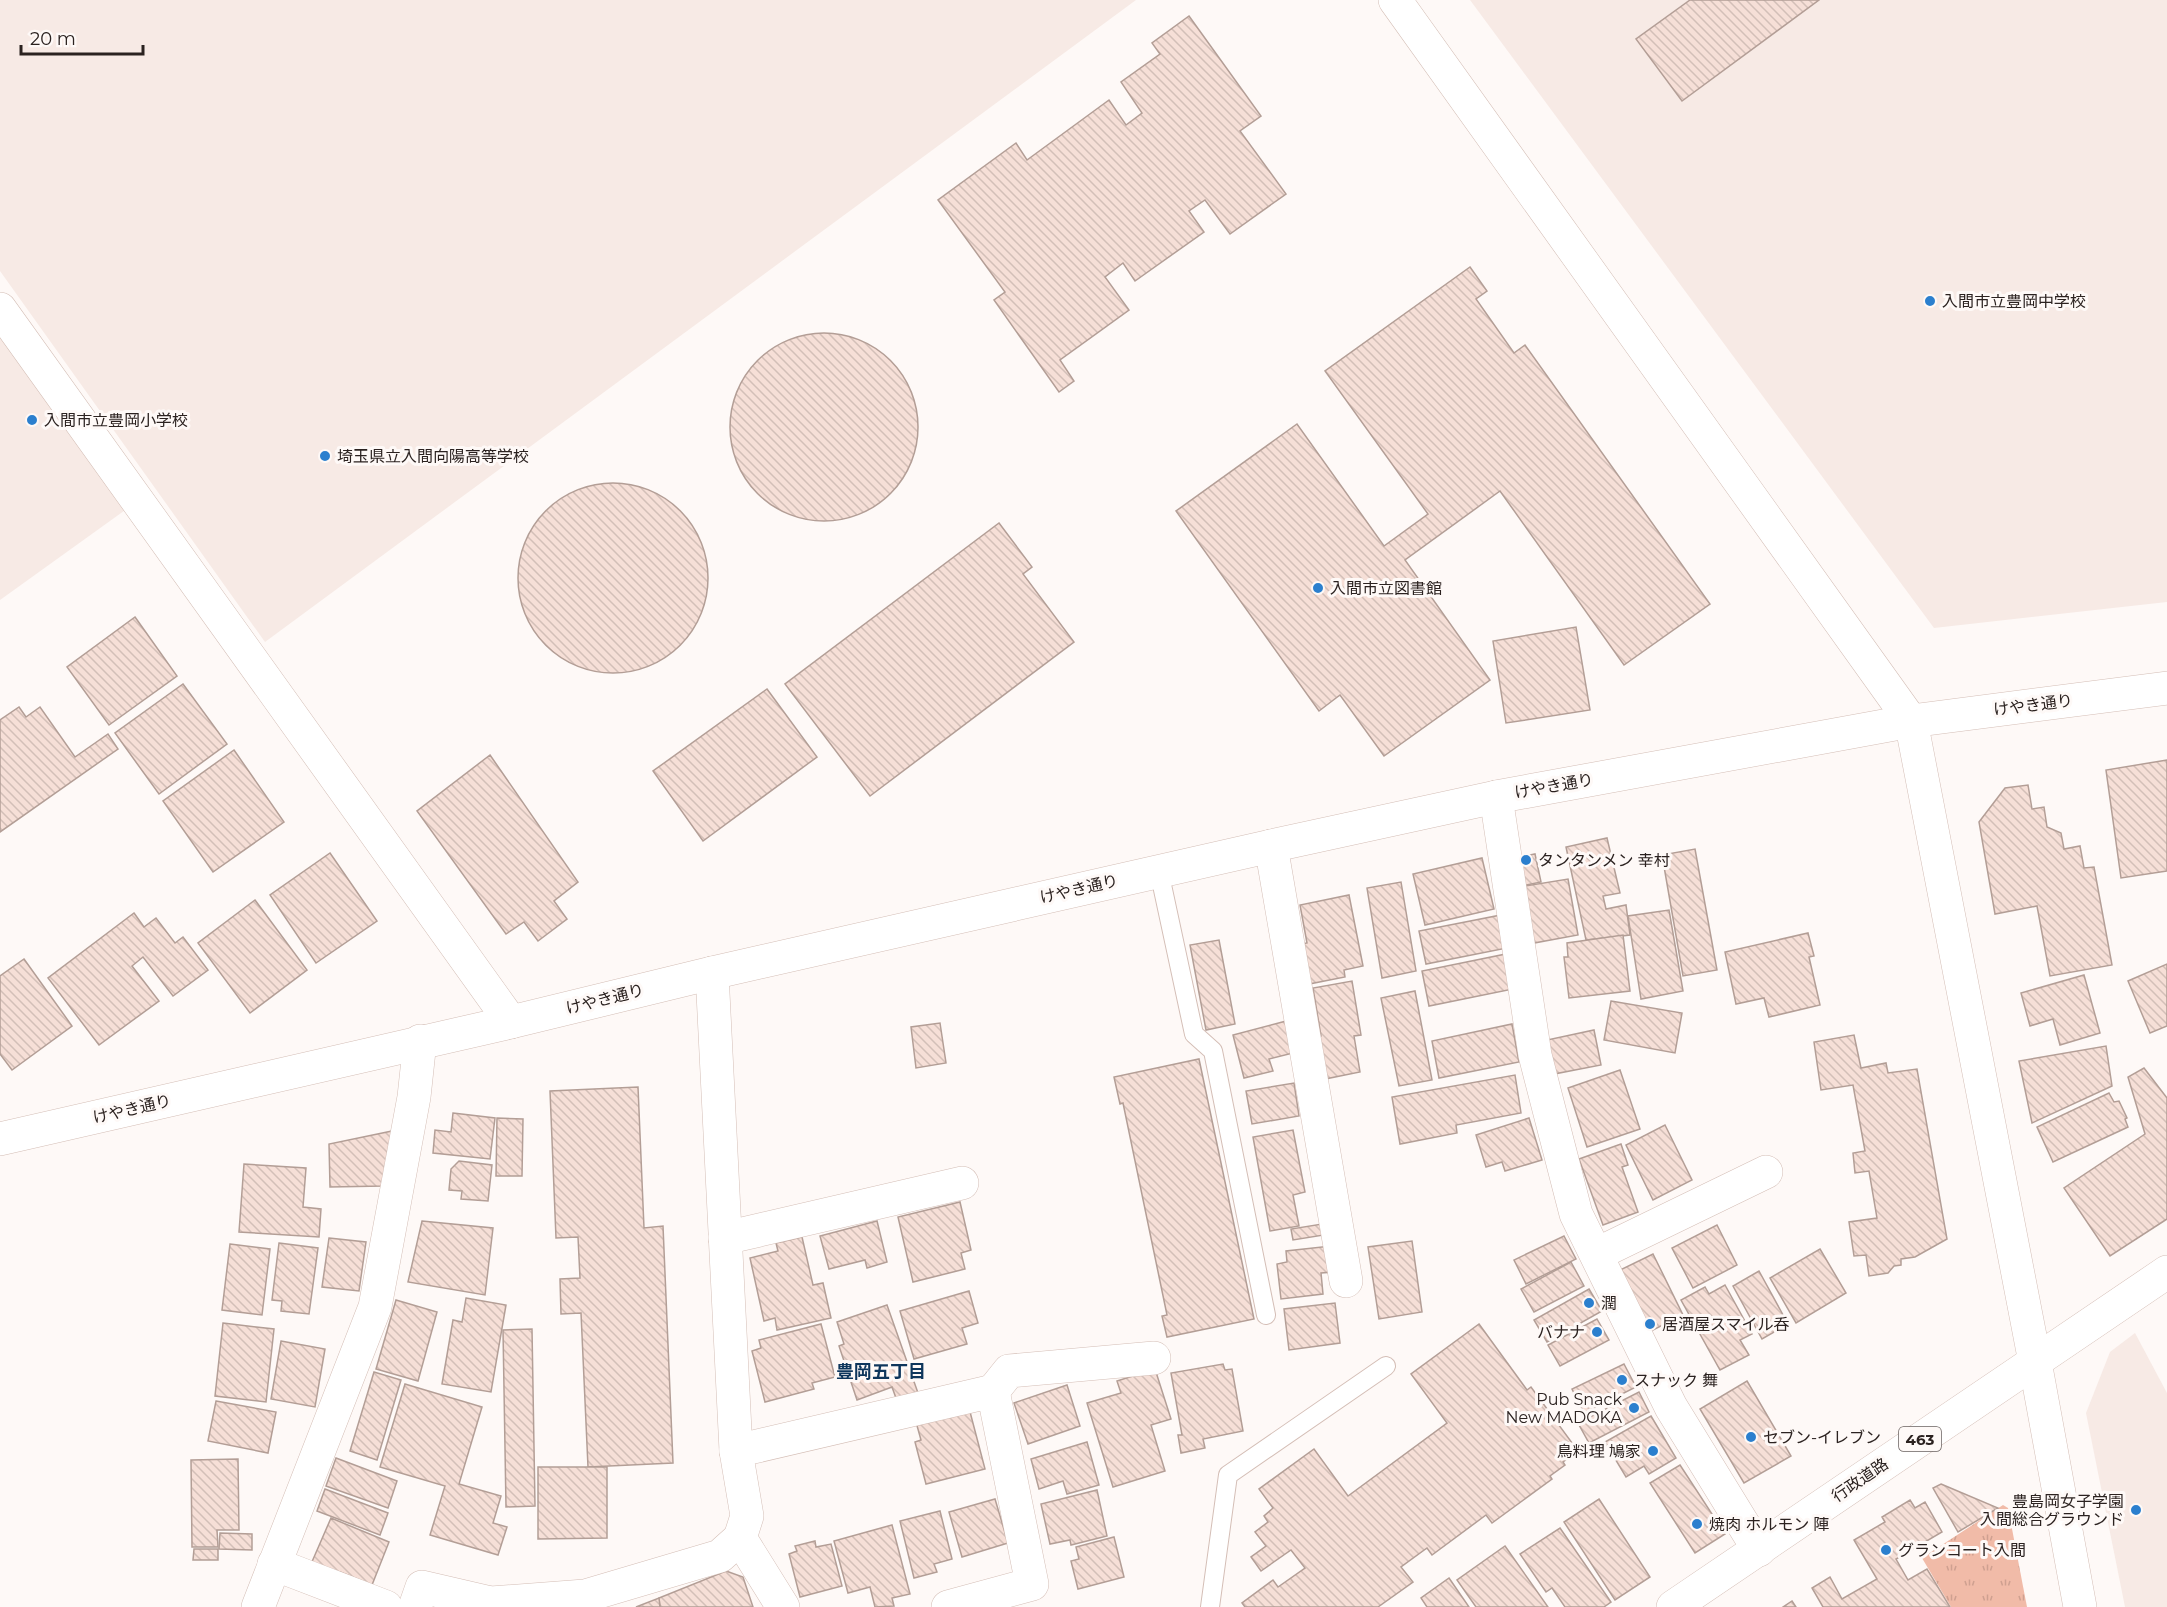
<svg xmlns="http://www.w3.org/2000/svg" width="2167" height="1607" font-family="Montserrat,'Noto Sans JP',sans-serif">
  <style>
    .built { fill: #f7eae5 }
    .grass { fill: url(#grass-tufts) }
    .building { fill: url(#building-back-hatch); stroke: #b39e96; stroke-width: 1.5 }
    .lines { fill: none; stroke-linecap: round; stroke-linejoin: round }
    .service-casing { stroke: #d4beb6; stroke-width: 20 }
    .minor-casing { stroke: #d4beb6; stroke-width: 34 }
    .tertiary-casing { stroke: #d4beb6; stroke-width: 34 }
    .trunk-casing { stroke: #d4beb6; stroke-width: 34 }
    .service { stroke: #fff; stroke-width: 18 }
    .minor { stroke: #fff; stroke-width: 33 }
    .tertiary { stroke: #fff; stroke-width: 33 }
    .trunk { stroke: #fff; stroke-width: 33 }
    .poi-dot { fill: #2b7fce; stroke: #fef9f7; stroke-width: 2 }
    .labels { text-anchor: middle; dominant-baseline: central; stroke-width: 6; stroke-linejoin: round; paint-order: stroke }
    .shield { fill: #fef9f7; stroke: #6a6260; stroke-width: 1.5 }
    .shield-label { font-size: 15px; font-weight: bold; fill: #2b2220 }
    .poi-label { font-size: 16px; fill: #2b2220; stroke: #fef9f7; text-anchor: start }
    .street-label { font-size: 16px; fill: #2b2220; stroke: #fef9f7 }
    .neighbourhood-label { font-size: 18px; font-weight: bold; fill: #0e365c; stroke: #fef9f7 }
  </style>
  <defs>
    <pattern id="grass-tufts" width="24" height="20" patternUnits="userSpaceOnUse" patternTransform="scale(1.5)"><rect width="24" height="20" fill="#f1bba8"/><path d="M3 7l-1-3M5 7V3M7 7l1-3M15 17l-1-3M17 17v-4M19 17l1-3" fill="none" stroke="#cfa090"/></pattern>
    <pattern id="building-back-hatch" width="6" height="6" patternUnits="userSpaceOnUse" patternTransform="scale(1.5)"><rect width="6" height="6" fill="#f6dfd7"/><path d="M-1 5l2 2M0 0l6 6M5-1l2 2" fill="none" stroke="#d3bfb8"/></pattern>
  </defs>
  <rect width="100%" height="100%" fill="#fef9f7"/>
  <g class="built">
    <path d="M0,0h1136l-871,642 -265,-371z"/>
    <path d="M1470,0h697v602l-233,26z"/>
    <path d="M0,331l128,177 -128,92z"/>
    <path d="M2135,1333l32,60v214h-42l-39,-194 24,-61z"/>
  </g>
  <path class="grass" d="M2003,1505l5,3 19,99h-76l-29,-49z"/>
  <g class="building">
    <path d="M1690,0h129l-137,101 -46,-62z"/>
    <path d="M1189,16l72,100 -21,15 46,63 -56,40 -25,-34 -16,11 15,21 -69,49 -12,-18 -18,14 24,33 -69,50 14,21 -15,11 -65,-92 11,-8 -67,-92 78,-57 11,17 82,-60 17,25 16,-12 -21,-31 39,-28 -8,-11z"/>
    <path d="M1470,267l17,24 -11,8 38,54 11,-8 185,259 -86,61 -124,-174 -95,69 85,120 -106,76 -44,-61 -21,16 -143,-200 121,-87 87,122 44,-32 -103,-143z"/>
    <circle cx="824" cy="427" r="94"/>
    <circle cx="613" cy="578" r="95"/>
    <path d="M999,523l33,44 -9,7 51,68 -204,154 -85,-112z"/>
    <path d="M135,617l42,59 -68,49 -42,-58z"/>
    <path d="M1576,627l14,83 -84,13 -13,-82z"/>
    <path d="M183,684l44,60 -68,50 -44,-61z"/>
    <path d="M767,689l50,68 -114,84 -50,-70z"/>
    <path d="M19,707l7,10 14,-10 35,50 33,-23 10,15 -118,83v-112z"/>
    <path d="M234,750l50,72 -71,50 -50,-71z"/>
    <path d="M490,755l88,127 -24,19 13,18 -29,22 -14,-19 -18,12 -89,-123z"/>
    <path d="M2167,760v111l-46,7 -15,-108z"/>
    <path d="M2028,785l4,24 12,-2 3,20 14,6 3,16 16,-3 4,22 10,-1 18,98 -62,11 -13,-70 -42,8 -16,-92 26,-34z"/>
    <path d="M1607,838l13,55 -17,3 3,13 20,-4 4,30 -44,5 -20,-93z"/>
    <path d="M1695,849l22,121 -34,6 -21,-121z"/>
    <path d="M330,853l47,68 -61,42 -46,-68z"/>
    <path d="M1535,854l6,28 -20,4 -5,-28z"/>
    <path d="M1482,858l12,51 -69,16 -12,-51z"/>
    <path d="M1568,879l10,56 -44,8 -9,-57z"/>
    <path d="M1401,882l15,89 -34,7 -15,-90z"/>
    <path d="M1349,895l14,71 -19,4 1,7 -36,7 -8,-40 6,-1 -7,-38z"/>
    <path d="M255,900l52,70 -57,43 -52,-70z"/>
    <path d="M1669,910l14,81 -42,8 -13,-83z"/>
    <path d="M134,913l10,14 12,-9 19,25 8,-6 25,33 -35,26 -30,-39 -11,9 27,35 -60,44 -51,-67z"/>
    <path d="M1501,915l6,33 -81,16 -7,-33z"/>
    <path d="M1808,933l6,23 -5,1 11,48 -51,12 -5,-19 -28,6 -11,-52z"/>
    <path d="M1623,935l7,56 -61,7 -5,-41h4l-1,-14z"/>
    <path d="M1219,940l16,84 -29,6 -16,-85z"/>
    <path d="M1506,954l7,35 -84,17 -7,-35z"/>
    <path d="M24,959l48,67 -60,44 -12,-16v-78z"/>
    <path d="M2167,964v62l-17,7 -22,-52z"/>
    <path d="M2084,975l16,58 -40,12 -7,-26 -23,7 -9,-33z"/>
    <path d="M1352,981l9,54 -7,1 6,36 -35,7 -7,-42 3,-1 -8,-48z"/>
    <path d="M1415,991l17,89 -33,6 -18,-88z"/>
    <path d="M1611,1001l71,12 -7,40 -71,-13z"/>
    <path d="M1290,1020l7,32 -28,7 4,12 -29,7 -11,-43z"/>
    <path d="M940,1023l6,40 -30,5 -5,-41z"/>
    <path d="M1512,1024l7,38 -80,16 -7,-37z"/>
    <path d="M1594,1030l7,35 -47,9 -7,-34z"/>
    <path d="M1854,1035l7,33 25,-5 2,10 29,-4 30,170 -32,18 -14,2v6l-7,1 -6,7 -19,3 -3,-21 -12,1 -5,-34 28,-4 -8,-47 -14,2 -2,-20 12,-2 -12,-66 -32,5 -7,-48z"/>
    <path d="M2106,1046l6,40 -80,37 -13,-62z"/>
    <path d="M1199,1059l55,260 -87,18 -5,-21 5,-1 -44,-212 -3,1 -6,-27z"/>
    <path d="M2144,1068l23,30v121l-57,37 -46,-68 81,-54 -17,-57z"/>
    <path d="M1620,1070l20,59 -53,18 -19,-59z"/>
    <path d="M1515,1075l6,38 -65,12 1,8 -57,11 -8,-47z"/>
    <path d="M1294,1083l5,33 -47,8 -6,-33z"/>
    <path d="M638,1087l6,141 19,-2 10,237 -85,4 -7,-154 -20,1 -1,-35 20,-1 -2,-41 -22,1 -6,-147z"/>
    <path d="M2109,1093l5,9 5,-1 8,17 -2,1 3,8 -75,35 -16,-35z"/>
    <path d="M453,1113l42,5 -5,41 -57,-6 2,-23 16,2z"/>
    <path d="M497,1118l26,1 -1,57h-26z"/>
    <path d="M1529,1118l13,42 -37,11 -3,-9 -16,5 -10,-32z"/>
    <path d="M1665,1125l27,55 -39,20 -27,-55z"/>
    <path d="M1293,1130l12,62 -12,3 6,31 -29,5 -17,-94z"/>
    <path d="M392,1131l-9,55 -53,1 -1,-43z"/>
    <path d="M1621,1144l7,21 -6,2 16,45 -35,13 -24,-66z"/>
    <path d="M459,1161l33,4 -4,36 -27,-2 1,-8 -13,-1 2,-21z"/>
    <path d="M244,1164l62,4 -3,39 18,2 -2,28 -80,-5z"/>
    <path d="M960,1202l11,48 -10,3 4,16 -52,13 -15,-65z"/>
    <path d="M422,1221l71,7 -8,67 -77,-13z"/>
    <path d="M877,1221l10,41 -20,6 -2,-8 -36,9 -9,-33z"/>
    <path d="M1322,1224l2,11 -31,5 -2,-11z"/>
    <path d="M1717,1225l20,40 -44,23 -21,-40z"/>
    <path d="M1564,1236l12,23 -50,25 -12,-24z"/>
    <path d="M802,1237l11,48 10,-2 8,35 -54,12 -2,-12 -11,3 -14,-63 28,-7 -2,-8z"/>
    <path d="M329,1238l37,4 -7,49 -37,-4z"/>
    <path d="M1412,1241l10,71 -43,7 -11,-72z"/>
    <path d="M279,1243l39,5 -9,66 -28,-3 1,-10 -10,-1z"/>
    <path d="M230,1244l40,5 -8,66 -40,-5z"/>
    <path d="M1331,1246l3,26 -13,1 2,21 -42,5 -4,-35 10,-2 -1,-11z"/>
    <path d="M1820,1249l26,44 -50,30 -26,-45z"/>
    <path d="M1653,1254l30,61 -34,17 -31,-61z"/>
    <path d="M1571,1262l13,24 -50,26 -13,-23z"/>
    <path d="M1759,1271l29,53 -26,15 -29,-53z"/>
    <path d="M1725,1285l27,49 -12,6 9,15 -29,15 -39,-70 24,-13 4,7z"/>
    <path d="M1589,1289l13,22 -55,31 -13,-22z"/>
    <path d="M969,1291l9,32 -16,5 5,16 -53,15 -14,-48z"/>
    <path d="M466,1298l40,7 -15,87 -49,-8 11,-64 9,2z"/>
    <path d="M396,1300l41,12 -19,69 -42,-12z"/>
    <path d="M1335,1303l5,40 -51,7 -5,-41z"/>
    <path d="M887,1305l31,88 -22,5 -4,-11 -35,13 -18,-54 5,-2 -7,-22z"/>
    <path d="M1597,1319l12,21 -49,26 -12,-21z"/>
    <path d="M223,1323l51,6 -8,73 -51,-6z"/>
    <path d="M821,1324l14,53 -23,6 2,6 -49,13 -13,-51 9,-3 -2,-8z"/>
    <path d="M1479,1324l48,66 4,-3 47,64 -15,11 2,3 -15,11 2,3 -60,44 -6,-8 -54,40 -5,-7 -26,19 12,15 -35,25h-133l-3,-4 31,-23 5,7 27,-19 -14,-18 -30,21 -10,-14 15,-11 -11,-14 13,-10 -4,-6 9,-8 -14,-19 55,-40 34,47 99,-73 -36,-49z"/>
    <path d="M532,1329l3,177 -29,1 -3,-177z"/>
    <path d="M281,1341l44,8 -10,58 -44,-8z"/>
    <path d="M1223,1364l2,6 7,-1 11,62 -40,8 2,9 -24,5 -3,-18h4l-11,-62z"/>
    <path d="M1624,1364l12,23 -52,26 -12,-24z"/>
    <path d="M1155,1369l16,50 -20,6 14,46 -52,16 -26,-84 34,-10 -4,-12z"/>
    <path d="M374,1372l27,8 -24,80 -27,-9z"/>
    <path d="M1747,1381l44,75 -47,27 -44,-74z"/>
    <path d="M405,1384l77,23 -23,77 42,12 -8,27 14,4 -9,28 -68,-20 15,-49 -65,-19z"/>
    <path d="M1067,1385l13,41 -52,18 -14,-41z"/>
    <path d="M1639,1392l10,20 -60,31 -11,-20z"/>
    <path d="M216,1401l60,11 -8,41 -60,-12z"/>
    <path d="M969,1408l16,61 -59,15 -11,-42 6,-2 -5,-18z"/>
    <path d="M1651,1416l25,42 -27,16 -5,-8 -18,11 -21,-35z"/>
    <path d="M1087,1442l12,43 -32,9 -4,-13 -24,8 -8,-30z"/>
    <path d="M336,1458l61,23 -9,27 -62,-22z"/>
    <path d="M238,1459l1,71h-22l1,17h-26l-1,-87z"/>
    <path d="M1680,1465l45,69 -30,19 -45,-70z"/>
    <path d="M538,1467h69v71l-69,1z"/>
    <path d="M1941,1484l57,24 -40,24 -25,-44z"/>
    <path d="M325,1489l63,24 -8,22 -63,-24z"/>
    <path d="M1097,1490l10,46 -36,9 -1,-5 -20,4 -9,-40z"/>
    <path d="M995,1499l13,44 -46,14 -13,-45z"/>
    <path d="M1599,1499l51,78 -35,23 -51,-78z"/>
    <path d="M1910,1500l5,8 10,-6 17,30 -46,27 12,21 19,-11 23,38h-127l-11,-19 18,-11 12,22 35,-20 -23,-39 31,-18 -3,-5z"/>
    <path d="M940,1511l12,48 -18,5 3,8 -23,6 -14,-57z"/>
    <path d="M331,1518l58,24 -17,43 -32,-13 -2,4 -27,-12z"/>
    <path d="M892,1525l18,69 -18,4 2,8 -19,1 -5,-20 -22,6 -14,-52z"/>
    <path d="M1560,1528l51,74 -7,5h-39l-13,-19 -6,4 -26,-38z"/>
    <path d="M220,1533l32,1v16l-33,-1z"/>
    <path d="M1114,1537l10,40 -46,12 -7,-28 8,-2 -3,-12z"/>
    <path d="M815,1541l1,6 15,-3 11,42 -42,11 -11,-43 8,-3 -2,-5z"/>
    <path d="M1505,1546l43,61h-72l-19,-27z"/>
    <path d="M194,1549h24v11h-25z"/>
    <path d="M726,1571l17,6 10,30h-93l-1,-9z"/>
    <path d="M1449,1578l20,29h-42l-6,-9z"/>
    <path d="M659,1598l1,9h-24z"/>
    <path d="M1792,1601l4,6h-13z"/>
  </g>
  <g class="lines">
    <defs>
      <g id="service">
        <path d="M1159,871l35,163 19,17 53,264"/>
        <path d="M1210,1607l18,-132 158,-109"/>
      </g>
      <g id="minor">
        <path d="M0,309l511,713"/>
        <path d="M1496,797l39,258 41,159 95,193 88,143"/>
        <path d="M1271,846l75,435"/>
        <path d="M712,973l24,478 11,65 -7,22 43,69"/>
        <path d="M725,1238l237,-55"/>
        <path d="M1597,1254l169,-82"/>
        <path d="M993,1391l16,-20 145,-13"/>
        <path d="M736,1451l257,-60 39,193 -84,23"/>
        <path d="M274,1564l112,43"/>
        <path d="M258,1607l117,-300 39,-210 6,-56"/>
        <path d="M415,1607l7,-20 69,16 94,-7 135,-40 20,-18"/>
      </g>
      <g id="tertiary">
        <path d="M1395,0l516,721 124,641 45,245"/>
        <path d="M0,1139l511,-117 201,-49 559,-127 225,-49 415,-76 256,-33"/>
      </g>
      <path id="trunk" d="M1673,1607l494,-335"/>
    </defs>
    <use href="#service" class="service-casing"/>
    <use href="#minor" class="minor-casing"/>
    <use href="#tertiary" class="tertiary-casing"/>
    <use href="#trunk" class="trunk-casing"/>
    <use href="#service" class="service"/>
    <use href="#minor" class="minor"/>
    <use href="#tertiary" class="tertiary"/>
    <use href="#trunk" class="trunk"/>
  </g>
  <g class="poi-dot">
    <circle cx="1930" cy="301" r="6"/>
    <circle cx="32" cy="420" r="6"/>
    <circle cx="325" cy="456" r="6"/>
    <circle cx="1318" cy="588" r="6"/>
    <circle cx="1526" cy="860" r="6"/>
    <circle cx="1589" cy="1303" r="6"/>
    <circle cx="1650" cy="1324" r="6"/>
    <circle cx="1597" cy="1332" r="6"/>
    <circle cx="1622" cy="1380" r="6"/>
    <circle cx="1634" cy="1408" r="6"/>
    <circle cx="1751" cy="1437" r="6"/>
    <circle cx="1653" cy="1451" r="6"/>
    <circle cx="2136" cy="1510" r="6"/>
    <circle cx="1697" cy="1524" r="6"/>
    <circle cx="1886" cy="1550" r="6"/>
  </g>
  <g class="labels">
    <rect class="shield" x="1899" y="1427" width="42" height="24" rx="4.5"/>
    <g class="shield-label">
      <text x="1920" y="1439">463</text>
    </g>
    <g class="poi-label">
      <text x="1942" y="301">入間市立豊岡中学校</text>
      <text x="44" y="420">入間市立豊岡小学校</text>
      <text x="337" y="456">埼玉県立入間向陽高等学校</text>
      <text x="1330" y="588">入間市立図書館</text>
      <text x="1538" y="860">タンタンメン 幸村</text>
      <text x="1601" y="1303">潤</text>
      <text x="1662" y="1324">居酒屋スマイル呑</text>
      <text x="1585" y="1332" text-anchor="end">バナナ</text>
      <text x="1634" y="1380">スナック 舞</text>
      <text x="1622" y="1399" text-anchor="end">Pub Snack<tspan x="1622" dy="18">New MADOKA</tspan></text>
      <text x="1763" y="1437">セブン-イレブン</text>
      <text x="1641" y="1451" text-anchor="end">鳥料理 鳩家</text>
      <text x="2124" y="1501" text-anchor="end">豊島岡女子学園<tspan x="2124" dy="18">入間総合グラウンド</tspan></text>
      <text x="1709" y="1524">焼肉 ホルモン 陣</text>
      <text x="1898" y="1550">グランコート入間</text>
    </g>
    <g class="street-label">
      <text transform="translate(2033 705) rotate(-7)">けやき通り</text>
      <text transform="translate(1554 786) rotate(-10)">けやき通り</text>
      <text transform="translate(1079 889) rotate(-13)">けやき通り</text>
      <text transform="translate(605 999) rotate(-14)">けやき通り</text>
      <text transform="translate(132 1109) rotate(-13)">けやき通り</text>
      <text transform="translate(1860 1480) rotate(-34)">行政道路</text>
    </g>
    <g class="neighbourhood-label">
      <text x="881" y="1372">豊岡五丁目</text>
    </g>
  </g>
  <path d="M21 45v9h122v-9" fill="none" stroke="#2b2220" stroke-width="3"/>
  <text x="30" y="45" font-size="18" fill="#2b2220" stroke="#fef9f7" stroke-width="4.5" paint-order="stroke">20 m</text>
</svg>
